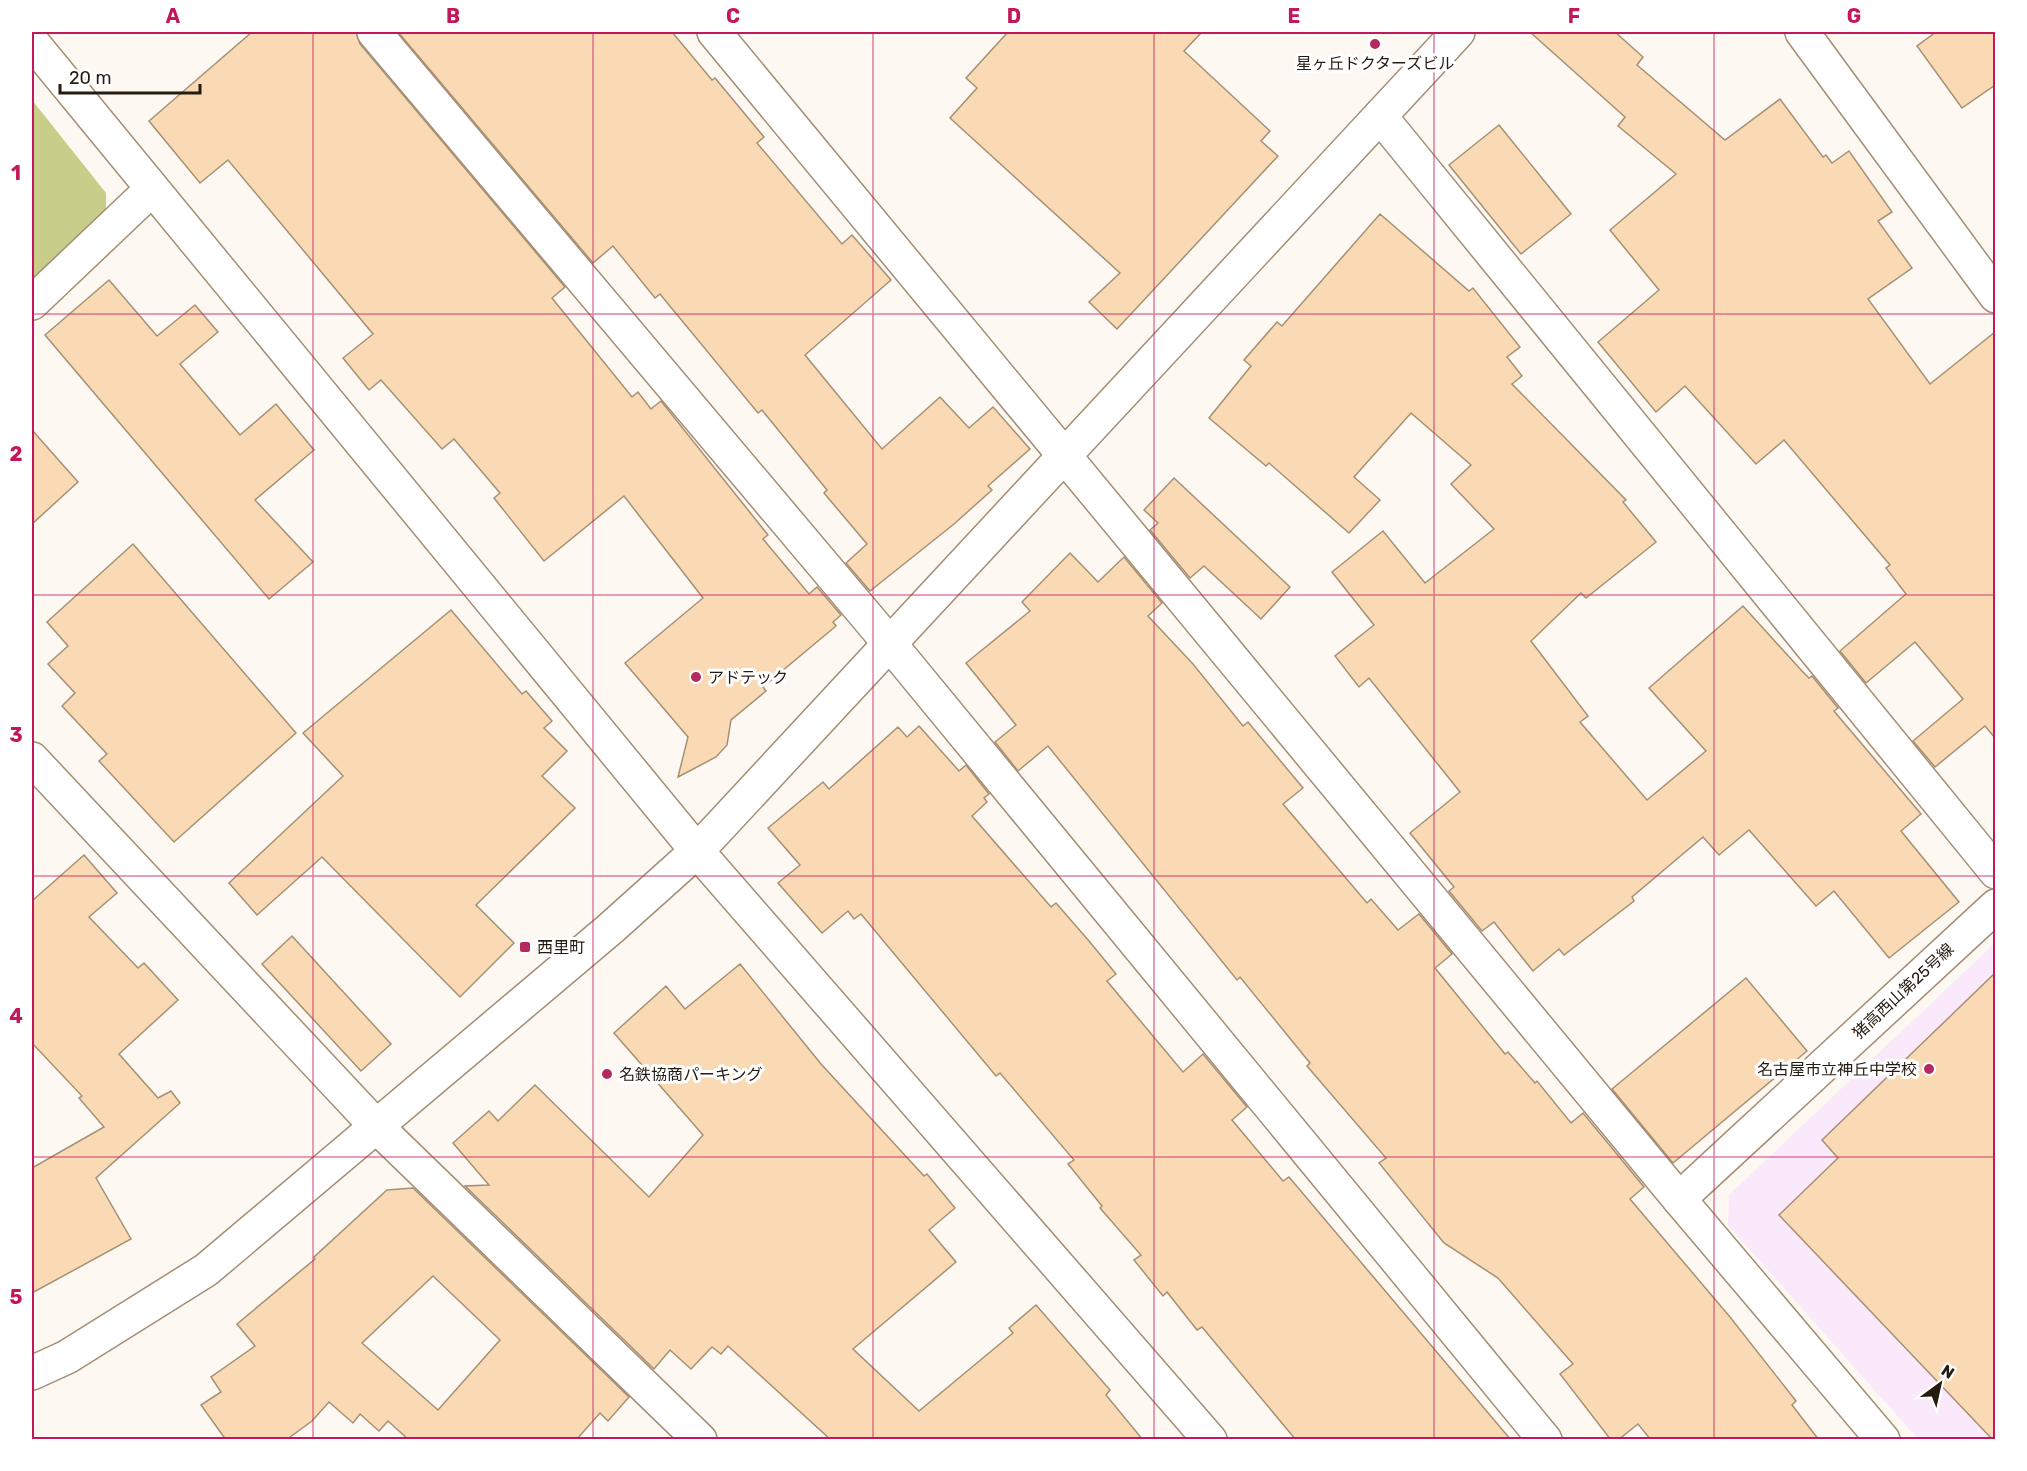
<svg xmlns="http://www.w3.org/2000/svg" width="2027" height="1471" font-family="Rubik,'Noto Sans JP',sans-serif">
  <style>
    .education { fill: #f9e9fb }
    .green { fill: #c8ce89 }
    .building { fill: #fadab5; stroke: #a69075; stroke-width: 1.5; fill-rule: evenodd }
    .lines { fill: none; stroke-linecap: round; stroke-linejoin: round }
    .minor-casing { stroke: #a58d74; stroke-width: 36 }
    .minor { stroke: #fff; stroke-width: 33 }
    .grid { fill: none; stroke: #c2185b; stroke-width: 1.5; stroke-opacity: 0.55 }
    .poi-dot { fill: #b52961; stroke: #fff; stroke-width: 2 }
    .labels { text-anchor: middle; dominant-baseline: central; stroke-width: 6; stroke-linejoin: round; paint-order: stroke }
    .poi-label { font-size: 16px; fill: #241b11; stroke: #fff; text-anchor: start }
    .street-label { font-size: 16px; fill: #241b11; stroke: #fff }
    .neatline { fill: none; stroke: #c2185b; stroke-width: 2 }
    .grid-label { font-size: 20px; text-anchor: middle; font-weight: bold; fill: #c2185b }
  </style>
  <rect width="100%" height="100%" fill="#fdf8f2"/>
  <path class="education" d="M1995,943v496h-77l-190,-214 1,-30z"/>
  <path class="green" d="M32,100l74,93v21l-74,69z"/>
  <g class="building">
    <path d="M252,32h104l4,12 205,243 -13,11 80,99 6,-5 13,17 10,-8 107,134 -5,4 46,55 8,-7 24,28 -8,7 3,4 -73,61 3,4 -35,29 -4,25 -11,12 -38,20 10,-40 -63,-74 78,-65 -79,-102 -80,65 -50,-63 6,-5 -46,-54 -12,10 -61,-69 -12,10 -26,-32 30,-24 -145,-174 -28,23 -51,-62z"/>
    <path d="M398,32h274l40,48 3,-2 49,59 -7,6 85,101 10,-9 39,45 -86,75 77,94 58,-52 29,31 24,-21 37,42 -42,37 4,4 -38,34 -84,67 -24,-28 21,-19 -43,-51 3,-3 -65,-80 -4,3 -98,-119 -5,4 -42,-52 -20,17z"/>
    <path d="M1008,32h194l-18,19 86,80 -9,10 17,15 -161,173 -28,-27 31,-29 -170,-155 27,-30 -11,-10z"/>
    <path d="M1530,32h85l28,25 -6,8 88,75 55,-41 43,58 3,-2 6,8 17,-12 43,61 -14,9 34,47 -44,31 62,85 65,-52v406l-10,-12 -50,41 -22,-26 50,-42 -48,-57 -49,41 -26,-32 66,-57 -20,-26 4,-3 -106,-125 -28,24 -71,-78 -29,26 -58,-70 61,-52 -49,-60 66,-56 -58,-48 7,-9z"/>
    <path d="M1936,32h59v53l-33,23 -45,-62z"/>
    <path d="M1499,125l72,89 -50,40 -72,-89z"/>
    <path d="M1380,214l89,77 4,-3 47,59 -13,10 15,19 -10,8 114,116 -3,2 33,40 -70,56 -5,-5 -50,48 57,75 -8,6 67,78 59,-49 -57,-63 94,-82 59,65 7,7 3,-2 26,32 -4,3 87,103 -20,17 58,71 -70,56 -55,-67 -18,15 -67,-76 -30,25 -16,-18 -71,60 2,4 -70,54 -5,-6 -26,22 -39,-49 -12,9 -33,-40 5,-4 -44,-54 50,-41 -91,-114 -10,9 -24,-31 39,-31 -42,-53 51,-41 42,52 69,-54 -43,-45 20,-19 -60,-52 -57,64 26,23 -31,33 -80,-70 -3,3 -57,-48 42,-52 -7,-6 33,-38 5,4z"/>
    <path d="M109,280l48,56 38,-31 23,27 -38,32 60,71 36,-31 38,46 -59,50 58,62 -44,37 -224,-264z"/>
    <path d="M32,430l46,52 -46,42z"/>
    <path d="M1174,478l116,109 -29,32 -57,-53 -14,12 -40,-48 8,-7 -14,-13z"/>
    <path d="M133,544l163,189 -122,109 -75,-81 8,-7 -45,-48 13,-13 -27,-29 20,-18 -21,-24z"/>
    <path d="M1070,553l28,29 26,-25 38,46 -14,13 45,48 50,62 5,-4 55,66 -20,16 84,99 4,-4 27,31 21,-16 33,40 -17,14 70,86 3,-2 27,31 2,-2 34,42 12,-10 61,74 -14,12 100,118 66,84 -4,4 27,35h-168l-13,-16 -20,16h-7l-51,-66 13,-10 -75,-86 -54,-35 -65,-80 7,-5 -79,-92 3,-3 -70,-86 -3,3 -189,-234 -30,25 -23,-29 21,-17 -50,-62 64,-52 -8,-9z"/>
    <path d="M451,610l71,84 4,-3 26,30 -8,7 23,23 -25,25 33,32 -99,97 38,38 -54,54 -138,-140 -65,58 -28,-32 114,-107 -40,-43z"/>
    <path d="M919,726l40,45 7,-6 23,29 -5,4 3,4 -15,14 79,91 5,-4 33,38 27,33 -9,7 76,91 20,-18 44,53 -15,13 51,61 6,-4 222,263h-215l-94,-113 -5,3 -30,-38 -4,4 -29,-36 7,-5 -41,-47 2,-2 -34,-42 6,-4 -74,-87 -4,3 -135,-162 -7,5 -6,-8 -26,22 -44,-50 22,-18 -32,-37 55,-46 6,7 69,-62 9,10z"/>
    <path d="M84,855l33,38 -28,24 49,51 6,-5 34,37 -59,54 39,44 13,-7 9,12 -84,75 35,61 -99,54v-125l72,-41 -25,-29 3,-2 -50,-53v-142z"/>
    <path d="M292,936l99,108 -30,27 -99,-107z"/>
    <path d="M740,964l81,100 103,112 3,-2 28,34 -26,22 27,32 -103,87 66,62 94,-78 -4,-5 27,-23 74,85 -4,5 37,45h-312l-103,-94 -7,8 -9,-7 -21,22 -21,-19 -16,19 -189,-183 24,-1 -36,-42 36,-32 9,10 37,-36 114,112 54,-62 -89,-102 52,-47 19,23z"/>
    <path d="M1995,973v467h-2l-214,-225 59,-57 -16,-18z"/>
    <path d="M1746,978l61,73 -134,112 -61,-74z"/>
    <path d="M413,1188l216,209 -21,24 -8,-8 -24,27h-167l-21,-19 -9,10 -19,-17 -7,9 -24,-21 -17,19 -26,19h-60l-25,-35 20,-13 -10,-15 44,-31 -18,-22 78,-65 -1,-2 73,-67zM433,1276l67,64 -62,70 -76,-67z"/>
  </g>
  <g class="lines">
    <defs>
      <g id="minor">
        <path d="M374,32l516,612 655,796"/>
        <path d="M714,32l965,1167 204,241"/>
        <path d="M1802,32l194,264"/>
        <path d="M32,42l665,809 513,589"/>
        <path d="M1380,116l616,756"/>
        <path d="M32,303l120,-114"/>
        <path d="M32,759l345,368 323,313"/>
        <path d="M1679,1199l317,-293"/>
        <path d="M32,1373l35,-16 139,-87 404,-341 87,-78 761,-819"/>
      </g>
    </defs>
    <use href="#minor" class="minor-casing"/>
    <use href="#minor" class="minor"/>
  </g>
  <path class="grid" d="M313,32v1408M593,32v1408M873,32v1408M1154,32v1408M1434,32v1408M1714,32v1408M32,314h1964M32,595h1964M32,876h1964M32,1157h1964"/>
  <g class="poi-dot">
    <circle cx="1375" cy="44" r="6"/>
    <circle cx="696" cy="677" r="6"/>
    <rect x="519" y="941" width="12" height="12" rx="3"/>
    <circle cx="1929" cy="1069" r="6"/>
    <circle cx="607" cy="1074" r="6"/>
  </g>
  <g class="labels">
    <g class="poi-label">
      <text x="1375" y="63" text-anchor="middle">星ヶ丘ドクターズビル</text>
      <text x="708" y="677">アドテック</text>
      <text x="537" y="947">西里町</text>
      <text x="1917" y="1069" text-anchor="end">名古屋市立神丘中学校</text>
      <text x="619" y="1074">名鉄協商パーキング</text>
    </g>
    <g class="street-label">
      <text transform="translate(1903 991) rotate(-43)">猪高西山第25号線</text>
    </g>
  </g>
  <rect width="2027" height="1471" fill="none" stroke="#ffffff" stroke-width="66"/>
  <g transform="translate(1940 1384) rotate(33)" stroke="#ffffff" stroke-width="4.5" paint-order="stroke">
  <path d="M0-4.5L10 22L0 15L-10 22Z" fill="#241b11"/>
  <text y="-9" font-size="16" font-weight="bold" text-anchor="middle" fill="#241b11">N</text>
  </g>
  <path d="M60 84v9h140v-9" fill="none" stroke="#241b11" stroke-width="3"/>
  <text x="69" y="84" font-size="18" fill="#241b11" stroke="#ffffff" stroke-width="4.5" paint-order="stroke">20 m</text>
  <rect x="33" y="33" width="1961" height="1405" class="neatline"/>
  <g class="grid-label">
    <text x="173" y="23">A</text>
    <text x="453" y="23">B</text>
    <text x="733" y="23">C</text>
    <text x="1014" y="23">D</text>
    <text x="1294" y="23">E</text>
    <text x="1574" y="23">F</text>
    <text x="1854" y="23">G</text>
    <text x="16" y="180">1</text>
    <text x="16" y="461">2</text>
    <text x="16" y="742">3</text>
    <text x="16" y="1023">4</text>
    <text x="16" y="1304">5</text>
  </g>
</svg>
